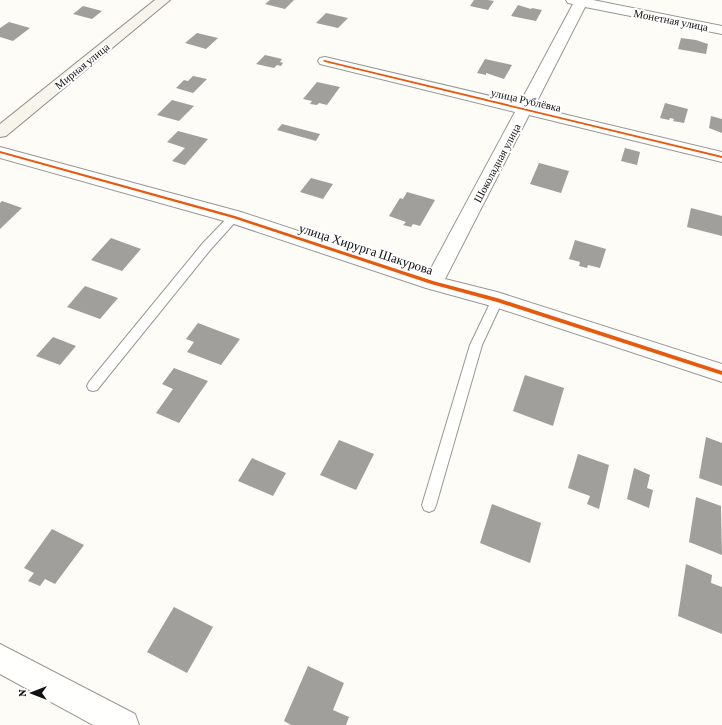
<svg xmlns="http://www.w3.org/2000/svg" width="722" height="725" font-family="'Crimson Pro',serif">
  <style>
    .building { fill: #a19f9c }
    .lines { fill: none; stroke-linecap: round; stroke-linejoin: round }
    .lane-casing { stroke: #979795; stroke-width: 2 }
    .street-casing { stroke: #979795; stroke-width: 2 }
    .secondary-casing { stroke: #8e8d8b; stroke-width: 2 }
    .lane { fill: #fffffe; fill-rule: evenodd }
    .street { fill: #fffffe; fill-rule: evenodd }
    .secondary { fill: #f6f4eb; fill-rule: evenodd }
    .cycleway-casing { stroke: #fff; stroke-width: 3 }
    .cycleway { fill: #e8590c; fill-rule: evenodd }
    .labels { text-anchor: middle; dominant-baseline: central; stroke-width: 4; stroke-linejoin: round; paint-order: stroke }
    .far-street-label { font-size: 11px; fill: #111; stroke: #fff }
    .street-label { font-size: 13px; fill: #111; stroke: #fff }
  </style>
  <rect width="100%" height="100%" fill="#fdfcf7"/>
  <g class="building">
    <path d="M270,0h24l-9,9 -20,-5z"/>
    <path d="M474,0h14l6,1 -6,9 -18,-4z"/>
    <path d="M518,5l13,4 1,-1 10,2 -6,11 -25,-5z"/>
    <path d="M83,6l19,5 -10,8 -19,-5z"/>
    <path d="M326,13l22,5 -10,10 -22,-5z"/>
    <path d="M9,22l21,6 -17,13 -13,-4v-9z"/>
    <path d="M197,33l21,5 -12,11 -21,-6z"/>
    <path d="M681,38l15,2 12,4 -2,10 -28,-5z"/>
    <path d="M265,55l17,4 -2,3 3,1 -2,3 -4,-1 -3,3 -18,-4z"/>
    <path d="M485,59l27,6 -8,14 -18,-6v2l-9,-2z"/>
    <path d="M193,76l14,3 -14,14 -17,-5 8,-8 4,1z"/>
    <path d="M317,82l23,5 -13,18 -8,-2 -2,2 -7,-1 2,-3 -9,-2z"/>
    <path d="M172,100l22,6 -15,15 -22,-6z"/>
    <path d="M665,103l23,6 -4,14 -11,-2 1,-2 -4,-1 -1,2 -9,-2z"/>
    <path d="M711,116l11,3v14l-13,-5z"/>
    <path d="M282,124l38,10 -4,7 -39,-11z"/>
    <path d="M178,131l30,8 -23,26 -13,-4 13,-13 -18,-6z"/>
    <path d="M625,148l15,4 -3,13 -16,-4z"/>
    <path d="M539,163l30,8 -8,22 -31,-9z"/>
    <path d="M311,178l22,6 -10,15 -23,-7z"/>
    <path d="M407,192l28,8 -15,26 -7,-2 -2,3 -8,-2 3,-3 -17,-6 11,-18 3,1z"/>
    <path d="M2,201l20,7 -22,21v-26z"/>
    <path d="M691,208l31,8v20l-35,-9z"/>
    <path d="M111,238l30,11 -19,22 -31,-11z"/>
    <path d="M575,240l31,9 -6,19 -12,-3 -1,3 -8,-2 1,-4 -11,-3z"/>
    <path d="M85,286l33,12 -18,21 -33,-12z"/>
    <path d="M198,323l42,16 -19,26 -34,-13 7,-10 -8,-3z"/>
    <path d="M53,337l23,9 -16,19 -24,-9z"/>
    <path d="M174,368l34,13 -29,42 -23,-10 17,-24 -11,-5z"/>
    <path d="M525,375l39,13 -11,38 -40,-15z"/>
    <path d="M706,437l16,6v43l-23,-8z"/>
    <path d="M339,440l35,14 -18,36 -36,-15z"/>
    <path d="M578,454l31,11 -10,44 -12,-5 3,-8 -22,-8z"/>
    <path d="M252,458l34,15 -13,23 -35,-15z"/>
    <path d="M634,468l16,7 -3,13 6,2 -4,18 -22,-9z"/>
    <path d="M696,497l25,9 1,49 -33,-13z"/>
    <path d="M492,504l49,19 -11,40 -50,-20z"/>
    <path d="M52,529l32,16 -29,39 -10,-5 -5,7 -12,-5 6,-8 -10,-5z"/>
    <path d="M686,564l26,11 -1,8 11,4v47l-44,-18z"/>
    <path d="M174,607l39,20 -26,46 -40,-21z"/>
    <path d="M308,666l36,17 -11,27 16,7 -3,8h-55l-7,-4z"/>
  </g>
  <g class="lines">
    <defs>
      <g id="lane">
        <path d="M234,214l5,3 -1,2 -27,30 -114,141 -4,1 -4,-1 -2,-4 2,-4 114,-139 27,-28z"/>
        <path d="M497,296l4,1 2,3 -21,45 -46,160 -2,5 -5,2 -5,-2 -2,-5 48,-160 23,-48z"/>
      </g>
      <g id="street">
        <path d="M566,0h27l129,26v8l-137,-27 -51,100 188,45v10l-193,-47 -84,164 52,13 225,72v18l-227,-75 -69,-19 -198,-66 -228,-64v-11l241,65 187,62 87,-162 -195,-48 -2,-3 2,-3 5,-1 195,46 53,-99 -5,-1z"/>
        <path d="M0,644l135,70 4,11h-46l-93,-51z"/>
      </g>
      <path id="secondary" d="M155,0h15l-164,136 -6,1v-13z"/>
    </defs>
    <use href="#lane" class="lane-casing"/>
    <use href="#street" class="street-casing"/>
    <use href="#secondary" class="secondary-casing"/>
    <use href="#lane" class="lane"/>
    <use href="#street" class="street"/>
    <use href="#secondary" class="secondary"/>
    <defs>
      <g id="cycleway">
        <path d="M324,60l398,96v2l-397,-96 -2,-1z"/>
        <path d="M0,151l235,65 198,65 64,17 225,73v4l-225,-73 -66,-18 -198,-66 -233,-65z"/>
      </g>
    </defs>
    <use href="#cycleway" class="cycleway-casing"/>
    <use href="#cycleway" class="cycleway"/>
  </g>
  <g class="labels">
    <g class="far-street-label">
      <text transform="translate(671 20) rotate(11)">Монетная улица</text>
      <text transform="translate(82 66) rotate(-39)">Мирная улица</text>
      <text transform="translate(526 100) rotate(13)">улица Рублёвка</text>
      <text transform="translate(497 163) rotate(-62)">Шоколадная улица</text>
    </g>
    <g class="street-label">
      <text transform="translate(366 249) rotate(18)">улица Хирурга Шакурова</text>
    </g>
  </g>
  <g transform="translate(32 693) rotate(270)" stroke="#ffffff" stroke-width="3" paint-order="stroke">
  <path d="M0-3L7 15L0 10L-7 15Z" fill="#111111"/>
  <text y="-6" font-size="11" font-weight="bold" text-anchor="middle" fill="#111111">N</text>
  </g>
</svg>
